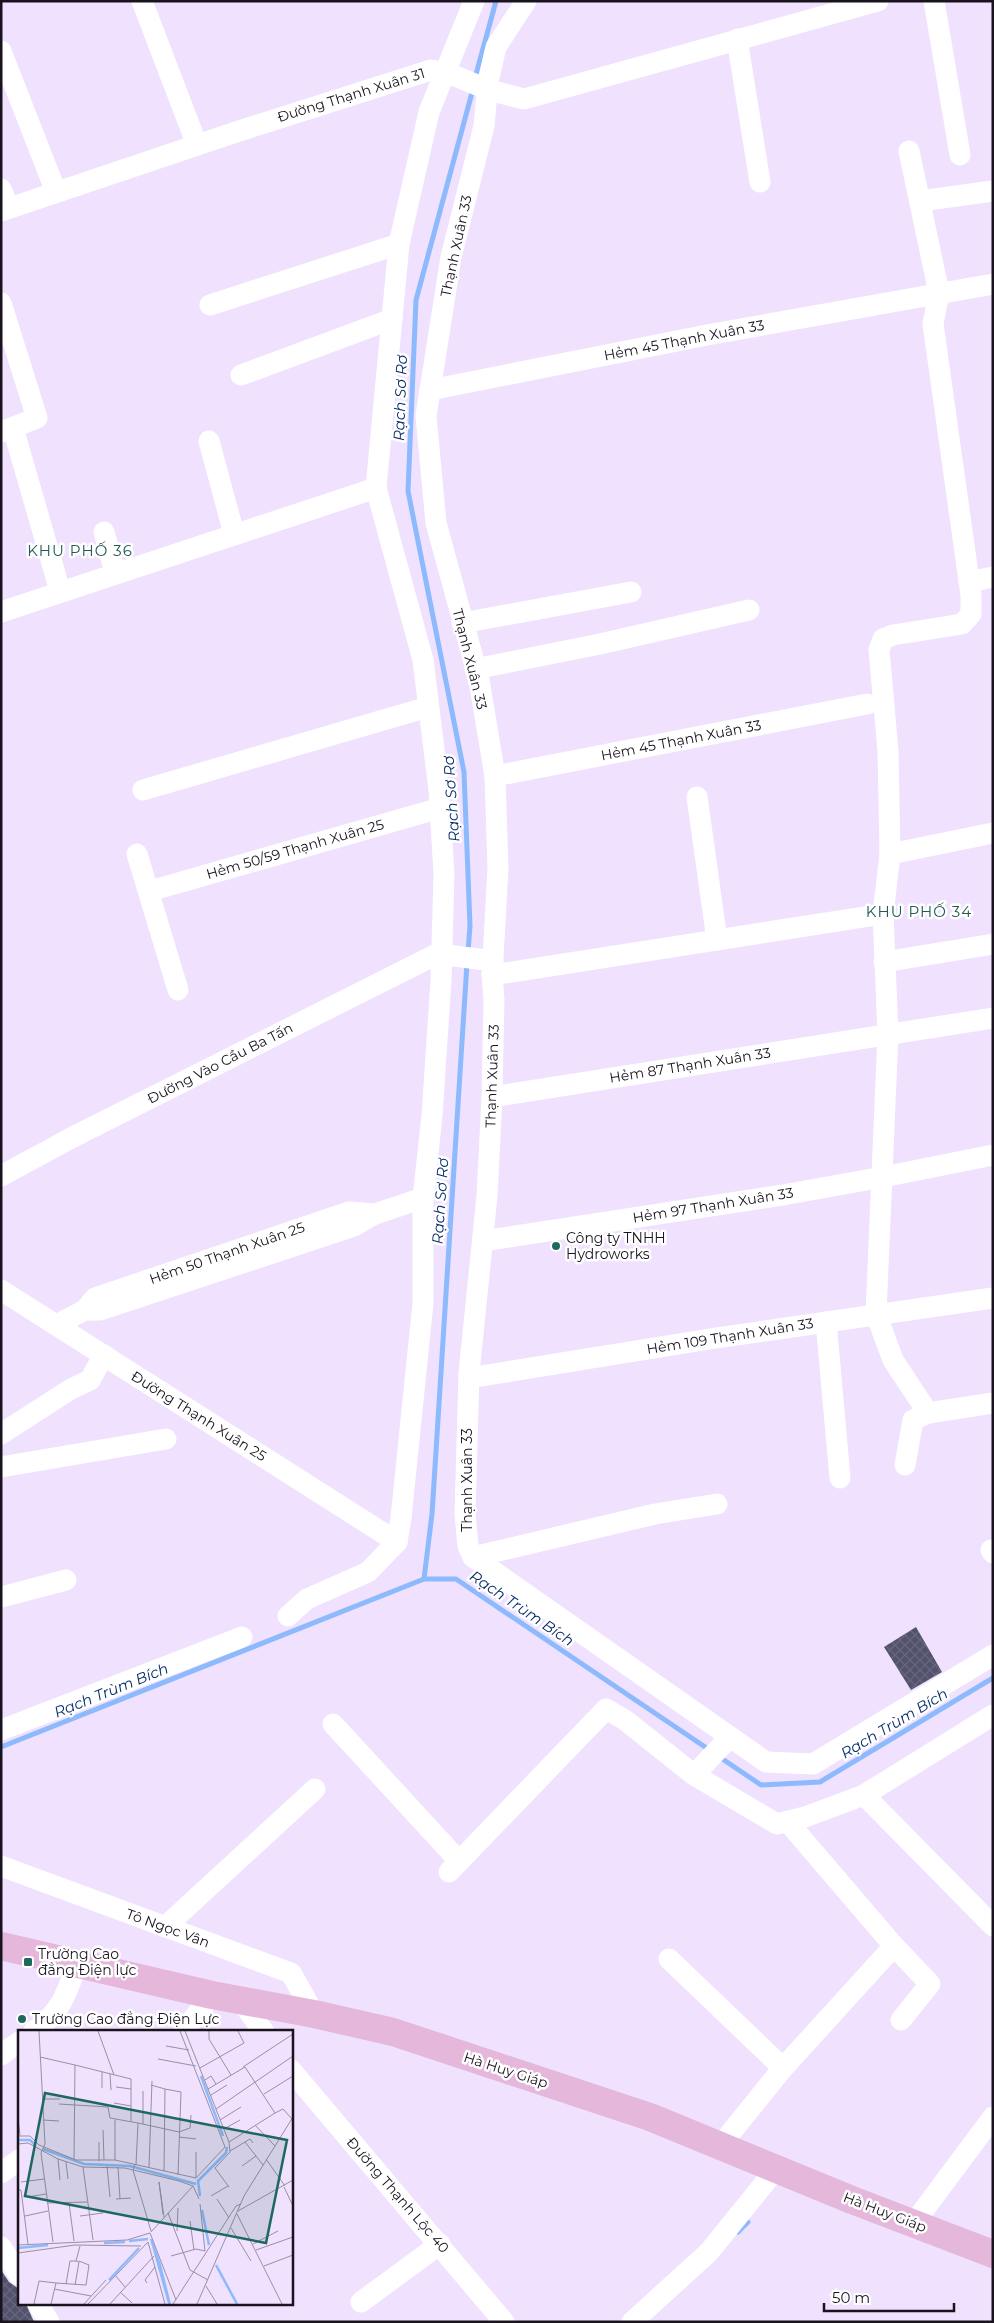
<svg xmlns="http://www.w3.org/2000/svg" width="994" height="2323" font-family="Montserrat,sans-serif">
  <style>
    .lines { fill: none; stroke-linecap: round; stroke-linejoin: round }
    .stream { stroke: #8db9fd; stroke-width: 5 }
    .building { fill: url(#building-cross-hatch) }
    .street { stroke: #fff; stroke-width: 21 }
    .primary { stroke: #e5b7db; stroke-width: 28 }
    .poi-dot { fill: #1f685f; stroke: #fff; stroke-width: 2 }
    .labels { text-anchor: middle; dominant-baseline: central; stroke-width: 5; stroke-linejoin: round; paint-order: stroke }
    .street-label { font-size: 14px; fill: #19131d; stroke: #fff }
    .poi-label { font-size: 14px; fill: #19131d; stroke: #fff; text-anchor: start }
    .water-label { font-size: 15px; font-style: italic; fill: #062e68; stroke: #fff }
    .neighbourhood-label { font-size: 15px; letter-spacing: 1px; fill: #235b53; stroke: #fff }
    .inset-river { fill: none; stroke: #8db9fd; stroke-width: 2.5 }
    .inset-road { fill: none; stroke: #9a8fa4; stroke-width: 1 }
    .view { fill: #1f685f; fill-opacity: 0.15; stroke: #1f685f; stroke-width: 2.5 }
    .inset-edge { fill: none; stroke: #19131d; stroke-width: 2.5 }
  </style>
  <defs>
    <pattern id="building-cross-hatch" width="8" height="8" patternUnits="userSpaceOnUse" patternTransform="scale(1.25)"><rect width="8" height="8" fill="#52526c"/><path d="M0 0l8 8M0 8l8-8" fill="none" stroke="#67667c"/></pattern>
  </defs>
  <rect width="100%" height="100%" fill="#f0e1fe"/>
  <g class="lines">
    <g class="stream">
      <path d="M475,78l21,-77"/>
      <path d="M468,952l2,-26 -6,-154 -56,-281 8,-191 57,-211"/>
      <path d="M424,1579l8,-65 35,-551"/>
      <path d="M1,1747l423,-168h32l255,172"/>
      <path d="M718,1756l43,29 59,-3 173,-104"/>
      <path d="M738,2232l10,-10"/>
    </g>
  </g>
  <g class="building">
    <path d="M916,1627l26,45 -31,18 -27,-43z"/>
    <path d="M1,2270l8,12 10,7v15h7l8,18h-33z"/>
  </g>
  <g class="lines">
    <g class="street">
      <path d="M142,1l55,144"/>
      <path d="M526,1l-30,46 -8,35 -4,44 -33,131 -25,159 10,107 43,157 16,96 3,93 -6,106 2,25 -2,97 -5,99 -18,177 -4,141 3,32 5,11 293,205 47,2 180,-109"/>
      <path d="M934,1l26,154"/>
      <path d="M737,39l23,143"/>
      <path d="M1,51l55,141"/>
      <path d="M1,189l8,19"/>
      <path d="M920,201l73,-10"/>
      <path d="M1,211l235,-79 195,-62 17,3 41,17 35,9 354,-98"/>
      <path d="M1,303l36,115 -36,14"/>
      <path d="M210,305l189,-61"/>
      <path d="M241,375l151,-56"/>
      <path d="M430,390l277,-55 286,-51"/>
      <path d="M13,428l47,163"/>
      <path d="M209,441l25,93"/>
      <path d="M104,532l11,40"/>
      <path d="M969,582l24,-5"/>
      <path d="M1,612l375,-124"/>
      <path d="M462,623l169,-31"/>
      <path d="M475,669l125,-25 149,-34"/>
      <path d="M495,776l372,-72"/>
      <path d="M143,790l285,-83"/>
      <path d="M697,797l20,143"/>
      <path d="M137,854l41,136"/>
      <path d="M890,854l103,-21"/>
      <path d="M150,891l290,-83"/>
      <path d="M883,914l5,120 -12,280 17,46 35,53 65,-10"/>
      <path d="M884,962l109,-18"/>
      <path d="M492,975l391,-61 7,-60 -2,-103 -9,-101 4,-11 10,-4 69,-11 9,-10v-19l-38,-271 6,-31 -30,-142"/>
      <path d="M492,1097l501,-79"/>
      <path d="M1,1176l72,-39 368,-185 6,3 46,6"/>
      <path d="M375,1214l48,-16"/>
      <path d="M483,1241l300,-46 100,-18 110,-22"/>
      <path d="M1,1290l396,252"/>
      <path d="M826,1322l14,156"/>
      <path d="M56,1325l29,-15 10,-12 254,-86 26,2 -21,12 -254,84h-15"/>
      <path d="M469,1378l247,-40 277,-40"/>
      <path d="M1,1434l70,-45 19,-9 14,-25"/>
      <path d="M905,1465l8,-45 15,-7"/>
      <path d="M1,1467l165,-28"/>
      <path d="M991,1550l2,3"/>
      <path d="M473,1557l182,-43 62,-10"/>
      <path d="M1,1597l65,-17"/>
      <path d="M288,1616l19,-17 61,-27 29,-30 4,-24 22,-215v-105l9,-82 9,-136 3,-106 -5,-84 -16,-130 -47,-172 23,-244 30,-132 45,-111"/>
      <path d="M333,1724l126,137"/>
      <path d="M1,1730l241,-93"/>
      <path d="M694,1775l36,-38"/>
      <path d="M864,1795l129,131"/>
      <path d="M787,1821l107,125"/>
      <path d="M1,1866l290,107 23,41"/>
      <path d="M449,1872l157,-163 19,11 69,55 83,49 28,-7 59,-22 129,-80"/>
      <path d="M165,1927l150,-138"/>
      <path d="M669,1959l114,109"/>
      <path d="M241,2001l23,31"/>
      <path d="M33,2032c28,-20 33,-37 44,-68"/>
      <path d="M183,2032l29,-37"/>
      <path d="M1,2055l18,-13"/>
      <path d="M291,2070l213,252"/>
      <path d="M720,2146l63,-78 111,-122 36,38 -29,36"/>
      <path d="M1,2173l18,-13"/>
      <path d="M914,2223l79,-106"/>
      <path d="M1,2247l18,28"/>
      <path d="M361,2302l79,-58"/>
      <path d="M38,2304l11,18"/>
      <path d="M632,2322l77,-70 67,-83"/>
    </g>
    <path class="primary" d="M1,1946l211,49 102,19 79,18 257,85 202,83 141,54"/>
  </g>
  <g class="poi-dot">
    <circle cx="556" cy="1246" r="5"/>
    <rect x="23" y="1957" width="10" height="10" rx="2.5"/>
    <circle cx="22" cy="2019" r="5"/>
  </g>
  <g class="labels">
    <g class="street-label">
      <text transform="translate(351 95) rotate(-17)">Đường Thạnh Xuân 31</text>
      <text transform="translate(456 246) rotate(-78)">Thạnh Xuân 33</text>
      <text transform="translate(684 340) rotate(-11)">Hẻm 45 Thạnh Xuân 33</text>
      <text transform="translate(470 659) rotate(76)">Thạnh Xuân 33</text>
      <text transform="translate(681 740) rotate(-11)">Hẻm 45 Thạnh Xuân 33</text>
      <text transform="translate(295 849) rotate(-16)">Hẻm 50/59 Thạnh Xuân 25</text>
      <text transform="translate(220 1063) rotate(-27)">Đường Vào Cầu Ba Tấn</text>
      <text transform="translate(690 1065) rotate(-9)">Hẻm 87 Thạnh Xuân 33</text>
      <text transform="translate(492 1076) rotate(-88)">Thạnh Xuân 33</text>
      <text transform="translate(713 1205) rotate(-9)">Hẻm 97 Thạnh Xuân 33</text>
      <text transform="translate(227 1253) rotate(-19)">Hẻm 50 Thạnh Xuân 25</text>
      <text transform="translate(730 1336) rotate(-9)">Hẻm 109 Thạnh Xuân 33</text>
      <text transform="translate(199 1416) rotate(32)">Đường Thạnh Xuân 25</text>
      <text transform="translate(467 1480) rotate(-90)">Thạnh Xuân 33</text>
      <text transform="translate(168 1928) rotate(20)">Tô Ngọc Vân</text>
      <text transform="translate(506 2070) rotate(18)">Hà Huy Giáp</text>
      <text transform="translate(398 2195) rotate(49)">Đường Thạnh Lộc 40</text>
      <text transform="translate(885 2212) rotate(21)">Hà Huy Giáp</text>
    </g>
    <g class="poi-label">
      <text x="566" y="1238">Công ty TNHH<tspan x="566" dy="16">Hydroworks</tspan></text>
      <text x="38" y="1954">Trường Cao<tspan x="38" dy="16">đẳng Điện lực</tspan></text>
      <text x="32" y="2019">Trường Cao đẳng Điện Lực</text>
    </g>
    <g class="water-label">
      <text transform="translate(400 398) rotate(-88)">Rạch Sơ Rơ</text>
      <text transform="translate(451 799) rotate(-94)">Rạch Sơ Rơ</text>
      <text transform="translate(440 1201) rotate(-86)">Rạch Sơ Rơ</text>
      <text transform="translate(522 1608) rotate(34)">Rạch Trùm Bích</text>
      <text transform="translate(111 1690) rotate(-22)">Rạch Trùm Bích</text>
      <text transform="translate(894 1723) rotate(-31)">Rạch Trùm Bích</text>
    </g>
    <g class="neighbourhood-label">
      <text x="80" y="550">KHU PHỐ 36</text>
      <text x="919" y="911">KHU PHỐ 34</text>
    </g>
  </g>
  <g transform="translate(18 2030)">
    <rect width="275" height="275" fill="#f0e1fe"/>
    <path d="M132,209h2l9,25 10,40h-3z" fill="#8db9fd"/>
    <path class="inset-river" d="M183,46l22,60M0,110h12l5,5M25,119l41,15 46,2 66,18M182,166l-2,-15 28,-28 1,-6M184,180l7,35M111,211l19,-2M86,213l21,-1M0,218l30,-3M198,235l21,39M91,250l30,-32"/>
    <path class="inset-road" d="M21,1l6,113 -4,9 12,89M80,1l16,44M167,1l44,111 1,10 -15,16 14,19M191,1v8l22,36M148,16l23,4M22,27l35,8 -1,94M140,29l38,7M57,35l56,14v42M225,37l50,-33M182,38l44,-25 -6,-12M92,44l1,16M187,50l6,-4 5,8M133,55l14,4 -1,82M98,57l15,2M84,58v-16M147,59l16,3 -3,83M190,59l37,-22 30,46 8,-4 9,10M246,64l29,-18M193,65l16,-10M24,69h18M96,73l17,3M41,74l49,3 2,11 28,5 -2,42M198,79l77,-53M0,89l2,16M25,90l16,1M97,90v40M202,90l21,-13M120,93l41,9 11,-4 1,-13M125,94v-33M237,95l20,21M206,99l16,-9M85,100l1,30M0,106h12l9,9 37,15h39l81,18 29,-31 -45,-116M161,107l17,2M211,112l46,-29M235,113l-3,-4 -5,3 18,23M0,114l10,-1 30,16 25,8 42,1 54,13 14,5 6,13M212,121l15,-9M178,122v26M40,129l2,21M248,129l19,27M81,131v-19M48,132l2,17M117,134l-2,6 18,61M89,136l3,31M224,136l14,-10M65,137l10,73M100,137l2,32M131,137l3,-86M3,152l23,-3M266,157l9,19M0,160h3l7,54M193,166l17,-10M9,167l19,-3M98,169l15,-1M199,169l12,19M29,173l40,-1M51,173l5,38M182,174l5,47M220,181l55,-31M150,183l22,57 18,10M145,184l-4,-32 5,35M219,184l45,90M7,186l23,-5M62,186l23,-3M172,191l4,29M213,198l20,33M159,201l1,-23M133,202l42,-46M235,214l25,-13M0,215l109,-5 23,-7 26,67M238,220l37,-13M0,223l57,-8 66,1M153,226l25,-7 9,2M58,231l4,-15M246,236l29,-11M97,245l10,12M129,253l-2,-3 10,-13M48,254l4,-23h6l3,1 -4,23M188,256l11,18M36,259l37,7M102,262l12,11M16,274l5,-23 17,2M33,274l5,-21 30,2 3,-20 -10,-4M66,274l22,-24M70,274l60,-62 17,62M92,274l44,-48M155,274l63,-98 5,-2M179,274l47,-108 49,-79"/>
    <path class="view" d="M27,63l242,47 -21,103 -241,-47z"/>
    <rect width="275" height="275" class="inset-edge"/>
  </g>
  <rect width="994" height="2323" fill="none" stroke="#19131d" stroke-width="5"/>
  <path d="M824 2303v8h130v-8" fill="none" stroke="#19131d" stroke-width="2.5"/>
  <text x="832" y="2303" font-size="15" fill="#19131d" stroke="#ffffff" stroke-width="4" paint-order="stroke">50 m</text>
</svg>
